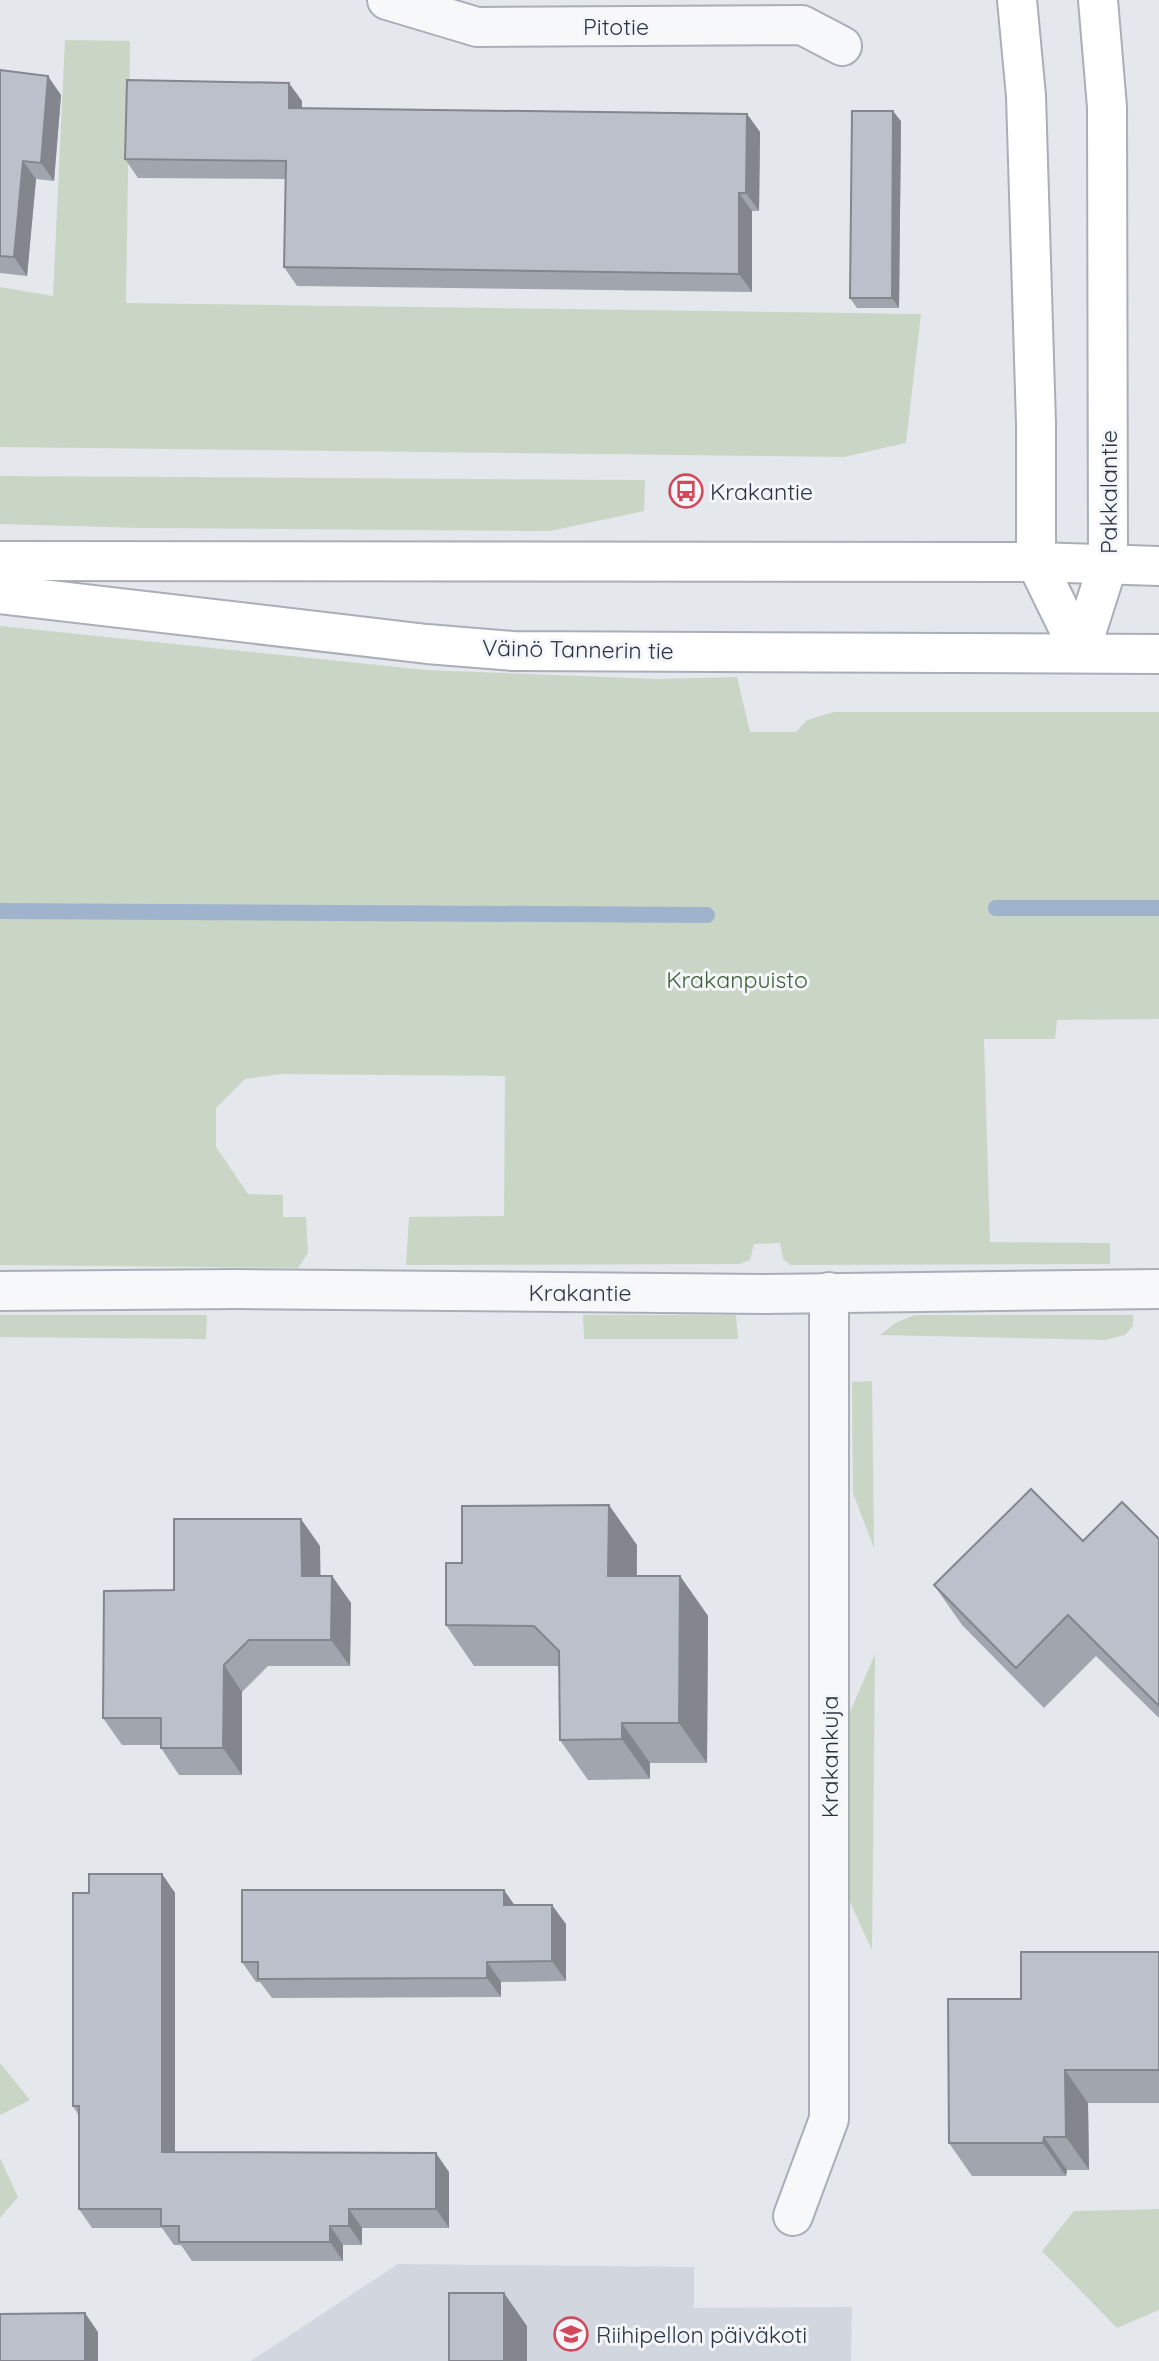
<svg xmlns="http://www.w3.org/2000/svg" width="1159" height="2361" font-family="Quicksand,sans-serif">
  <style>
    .built { fill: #d2d6de }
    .green { fill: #c9d6c5 }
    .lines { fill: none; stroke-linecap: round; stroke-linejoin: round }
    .stream { stroke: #9fb4cc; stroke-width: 16 }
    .street-casing { stroke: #a9aeb7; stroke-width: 42 }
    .secondary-casing { stroke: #a9aeb7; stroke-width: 42 }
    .street { stroke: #f7f8fa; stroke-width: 38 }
    .secondary { stroke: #fff; stroke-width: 38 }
    .wall { fill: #a1a5ae }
    .shaded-wall { fill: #83868d }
    .building { fill: #bbc0ca; stroke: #83868d; stroke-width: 2 }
    .labels { text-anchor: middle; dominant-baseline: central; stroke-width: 6; stroke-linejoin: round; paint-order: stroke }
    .street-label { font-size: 23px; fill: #2b3445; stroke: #f4f6f9 }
    .poi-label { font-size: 23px; fill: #2b3445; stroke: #f4f6f9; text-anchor: start }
    .park-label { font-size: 23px; fill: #3f6138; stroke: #f4f6f9 }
  </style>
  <rect width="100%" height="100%" fill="#e4e7ec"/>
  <path class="built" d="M398,2264l296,3v41l158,-1 -1,54h-600z"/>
  <g class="green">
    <path d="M65,40l65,1 -4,262 795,11 -15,129 -62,14 -844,-10v-160l53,9z"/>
    <path d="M0,476l645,4 -1,31 -94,20 -408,-3 -142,-4z"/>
    <path d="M0,626l426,44 232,9 79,-2 13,55h46l11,-12 27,-8h325v307l-102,1 -2,19h-71l6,203 120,1v21l-319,1 -8,-6 -3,-16 -26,1 -4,16 -10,4 -334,1 3,-48 95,-1 1,-140 -225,-2 -35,5 -29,29v39l32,47 35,1v22h23l2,36 -10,15 -298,-3z"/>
    <path d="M0,1315h207l-1,24 -206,-2z"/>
    <path d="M583,1315h153l2,24h-154z"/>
    <path d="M915,1315h218v11l-8,9 -20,5 -225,-5 17,-13z"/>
    <path d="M872,1381l2,167 -21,-55 -1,-111z"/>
    <path d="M875,1654l-3,296 -22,-48v-190z"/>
    <path d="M0,2063l30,37 -30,15z"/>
    <path d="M0,2158l18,39 -18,21z"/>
    <path d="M1159,2209v101l-42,18 -75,-77 32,-40z"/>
  </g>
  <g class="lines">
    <g class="stream">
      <path d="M996,908h163"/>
      <path d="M0,911l707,4"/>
    </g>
    <defs>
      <g id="street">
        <path d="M387,0l90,27 325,-2 40,21"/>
        <path d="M0,1291l237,-2 528,5 394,-5"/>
        <path d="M793,2216l36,-97v-827"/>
      </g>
      <g id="secondary">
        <path d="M1017,0l9,96 10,328v138l44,90"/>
        <path d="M0,561l1036,1 123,4"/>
        <path d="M0,594l427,50 86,7 646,3"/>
        <path d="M1080,652l28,-88 -1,-457 -9,-107"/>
      </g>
    </defs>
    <use href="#street" class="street-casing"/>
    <use href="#secondary" class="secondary-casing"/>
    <use href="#street" class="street"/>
    <use href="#secondary" class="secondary"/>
  </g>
  <g class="wall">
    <path d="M0,70l61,25 -7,86 -18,-2 -9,97 -27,-3z"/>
    <path d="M302,101v7l445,6 13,18 -1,79h-7v81l-455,-6 -13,-19 2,-88 -148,-1 -13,-19z"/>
    <path d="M901,121l-2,187h-42l-7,-10z"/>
    <path d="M1159,1539v179l-63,-62 -52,52 -82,-83 -28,-40 149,-44z"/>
    <path d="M637,1545v31h43l28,40 -1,147h-57v16l-62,1 -28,-40 -1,-74h-85l-28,-41 16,-62z"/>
    <path d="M320,1546v30h12l19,27 -1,63h-82l-26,26v83h-63l-18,-27v-3h-39l-19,-27 71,-128z"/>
    <path d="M162,1874l13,19v259l274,20v56h-87v17h-19v16h-151l-11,-16h-7l-12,-17h-70l-13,-19v-93l-6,-10 16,-213z"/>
    <path d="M514,1905l52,19v57l-65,1v15l-229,1 -12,-16h-4l-14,-20z"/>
    <path d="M1159,1952v151h-71l1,67h-22l-1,6h-94l-23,-33 72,-144z"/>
  </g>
  <g class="shaded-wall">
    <path d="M48,76l13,19 -7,86 -13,-18z"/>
    <path d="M289,83l13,18v25l-13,-18z"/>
    <path d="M893,111l8,10 -2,187 -7,-10z"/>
    <path d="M747,114l13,18 -1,79 -13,-18z"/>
    <path d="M23,161l13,18 -9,97 -13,-19z"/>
    <path d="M739,193l13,18v81l-13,-18z"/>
    <path d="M609,1505l28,40 -1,71 -28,-40z"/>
    <path d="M301,1519l19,27 1,57 -19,-27z"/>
    <path d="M332,1576l19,27 -1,63 -19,-26z"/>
    <path d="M680,1576l28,40 -1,147 -28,-40z"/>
    <path d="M224,1665l18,27v83l-19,-27z"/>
    <path d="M622,1723l28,40v16l-28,-40z"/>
    <path d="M162,1874l13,19v278l-13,-19z"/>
    <path d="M504,1890l14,20 -14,-5z"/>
    <path d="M552,1905l14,19v57l-14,-20z"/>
    <path d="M487,1962l14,20v15l-14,-19z"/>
    <path d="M1065,2070l23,33 1,67 -23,-33z"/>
    <path d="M1044,2137l23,33 -1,6 -23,-33z"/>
    <path d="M436,2153l13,19v56l-13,-19z"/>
    <path d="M349,2209l13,19v17l-13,-19z"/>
    <path d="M330,2226l13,19v16l-13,-19z"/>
    <path d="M504,2293l23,33v35h-23z"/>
    <path d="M85,2313l13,19v29h-13z"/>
  </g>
  <g class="building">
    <path d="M0,70l48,6 -7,87 -18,-2 -9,96 -14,-1z"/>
    <path d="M127,80l162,3v25l458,6 -1,79h-7v81l-455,-7 2,-106 -161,-2z"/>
    <path d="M852,111h41l-1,187h-42z"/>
    <path d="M1031,1489l52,52 39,-39 37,37v167l-91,-91 -52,53 -82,-83z"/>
    <path d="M609,1505l-1,71h72l-1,147h-57v16l-62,1 -1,-89 -25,-25 -88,-1v-62h16v-57z"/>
    <path d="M174,1519h127l1,57h30l-1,64h-82l-25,25 -1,83h-62v-30h-58l1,-127 70,-1z"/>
    <path d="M89,1874h73v278l274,1v56h-87v17h-19v16h-151v-16h-18v-17h-82v-103h-6v-213h16z"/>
    <path d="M242,1890h262v15h48v56l-65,1v16l-229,1v-17h-16z"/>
    <path d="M1021,1952h138v118h-94l1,67h-22l-1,6h-94l-1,-144h73z"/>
    <rect x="449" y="2293" width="55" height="68"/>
    <path d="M85,2313v48h-85v-47z"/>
  </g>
  <defs>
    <symbol id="bus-ring" viewBox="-11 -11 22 22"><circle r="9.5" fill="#f4f6f9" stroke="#d1495b" stroke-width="1.5"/><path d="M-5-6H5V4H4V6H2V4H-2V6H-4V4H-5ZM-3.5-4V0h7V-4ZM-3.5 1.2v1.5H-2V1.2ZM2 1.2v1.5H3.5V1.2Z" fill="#d1495b"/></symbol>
    <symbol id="school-ring" viewBox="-11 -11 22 22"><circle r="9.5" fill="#f4f6f9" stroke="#d1495b" stroke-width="1.5"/><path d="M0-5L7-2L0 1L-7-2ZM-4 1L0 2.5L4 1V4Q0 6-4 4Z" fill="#d1495b"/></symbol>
  </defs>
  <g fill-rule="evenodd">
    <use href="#bus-ring" x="667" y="472" width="38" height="38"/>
    <use href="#school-ring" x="552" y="2315" width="38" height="38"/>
  </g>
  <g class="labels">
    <g class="street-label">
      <text x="616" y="26">Pitotie</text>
      <text transform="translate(1108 492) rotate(-90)">Pakkalantie</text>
      <text transform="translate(578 649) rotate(1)">Väinö Tannerin tie</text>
      <text x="580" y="1292">Krakantie</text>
      <text transform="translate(829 1757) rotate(-90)">Krakankuja</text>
    </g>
    <g class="poi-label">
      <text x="710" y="491">Krakantie</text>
      <text x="596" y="2334">Riihipellon päiväkoti</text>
    </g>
    <g class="park-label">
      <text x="737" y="979">Krakanpuisto</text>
    </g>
  </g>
</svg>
